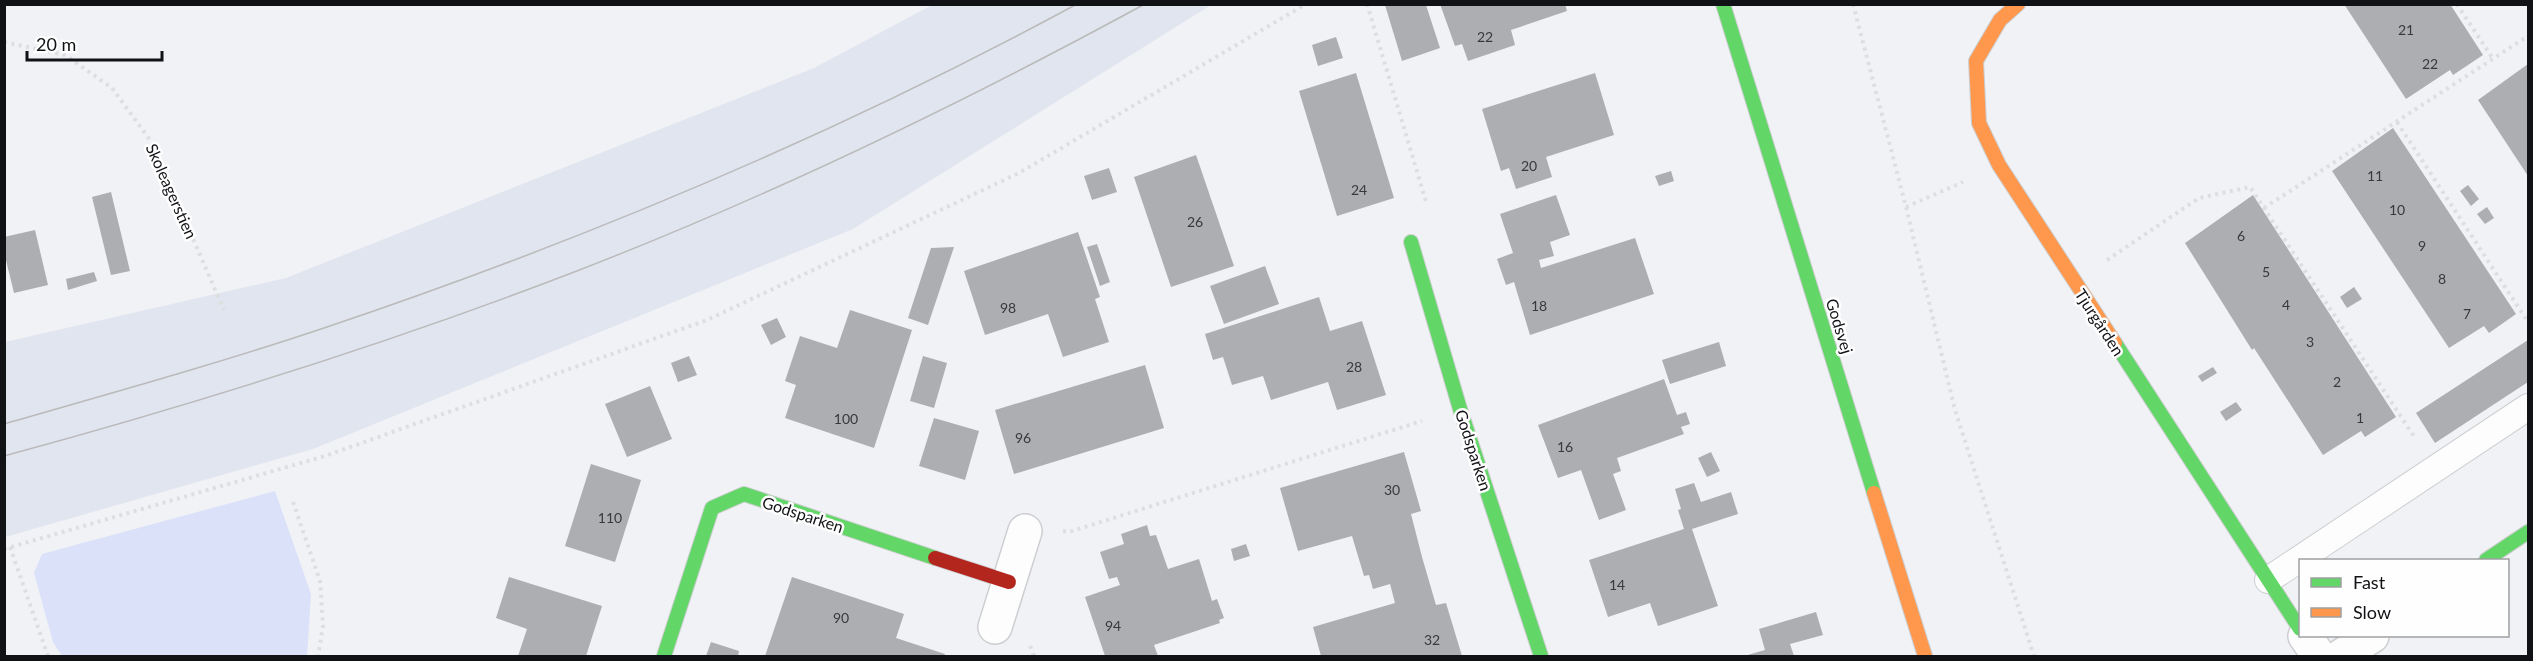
<svg xmlns="http://www.w3.org/2000/svg" width="2533" height="661" font-family="Lato,sans-serif">
  <style>
    .built { fill: #e1e5ef }
    .green { fill: #dae1f9 }
    .building { fill: #adaeb2 }
    .lines { fill: none; stroke-linecap: round; stroke-linejoin: round }
    .lane-casing { stroke: #cdced0; stroke-width: 28 }
    .street-casing { stroke: #cdced0; stroke-width: 36 }
    .fast-casing { stroke: #cdced0; stroke-width: 16 }
    .slow-casing { stroke: #cdced0; stroke-width: 16 }
    .jam-casing { stroke: #cdced0; stroke-width: 16 }
    .path { stroke: #dedee0; stroke-width: 4; stroke-dasharray: 3 4.5; stroke-linecap: butt }
    .lane { stroke: #fdfdfe; stroke-width: 26 }
    .street { stroke: #fdfdfe; stroke-width: 33 }
    .fast { stroke: #63d668; stroke-width: 14 }
    .slow { stroke: #ff974d; stroke-width: 14 }
    .jam { stroke: #b3261e; stroke-width: 14 }
    .tram { stroke: #bababa; stroke-width: 1.5 }
    .labels { text-anchor: middle; dominant-baseline: central; stroke-width: 5; stroke-linejoin: round; paint-order: stroke }
    .number-label { font-size: 14px; fill: #38393c }
    .street-label { font-size: 16px; fill: #111215; stroke: #fefefe }
  </style>
  <rect width="100%" height="100%" fill="#f1f2f6"/>
  <path class="built" d="M932,5h279l-358,224 -540,220 -308,88v-195l281,-64 528,-210z"/>
  <path class="green" d="M275,491l36,103 -4,62h-245l-9,-14 -19,-69 8,-19z"/>
  <g class="building">
    <path d="M1440,4h125l2,7 -56,19 4,15 -47,16 -6,-17 -7,2z"/>
    <path d="M2344,4h106l33,51 -30,20 -3,-5 -44,29z"/>
    <path d="M1385,5h41l14,43 -38,13z"/>
    <path d="M1336,37l7,21 -25,8 -6,-21z"/>
    <path d="M2528,64v112l-50,-76z"/>
    <path d="M1356,73l38,125 -57,18 -38,-125z"/>
    <path d="M1595,73l19,62 -68,22 6,20 -36,12 -7,-21 -8,3 -19,-62z"/>
    <path d="M2393,128l123,186 -27,19 -5,-7 -35,22 -117,-177z"/>
    <path d="M1196,155l38,111 -63,21 -37,-110z"/>
    <path d="M1109,168l8,24 -25,8 -8,-24z"/>
    <path d="M1671,171l3,10 -15,5 -4,-10z"/>
    <path d="M2468,185l11,14 -8,7 -11,-15z"/>
    <path d="M111,192l19,79 -19,4 -19,-78z"/>
    <path d="M1556,195l14,40 -20,7 4,14 -15,4 2,8 94,-30 19,56 -124,41 -16,-53 -8,3 -9,-26 16,-6 -13,-39z"/>
    <path d="M2253,195l143,222 -31,20 -4,-6 -38,24 -69,-107 -2,2 -67,-107z"/>
    <path d="M2487,207l7,11 -9,6 -8,-10z"/>
    <path d="M35,230l13,55 -34,8 -10,-41v-15z"/>
    <path d="M1078,232l22,65 -5,2 14,43 -46,15 -15,-43 -63,21 -21,-64z"/>
    <path d="M1097,244l13,38 -10,4 -13,-39z"/>
    <path d="M954,247l-26,78 -20,-7 23,-70z"/>
    <path d="M1265,266l14,38 -55,20 -14,-38z"/>
    <path d="M94,272l3,9 -29,9 -2,-11z"/>
    <path d="M2354,287l8,12 -15,9 -7,-11z"/>
    <path d="M1319,297l11,34 32,-10 24,74 -49,15 -9,-28 -57,18 -8,-24 -31,9 -9,-28 -10,3 -8,-26z"/>
    <path d="M850,310l62,20 -38,118 -89,-30 11,-33 -11,-4 15,-45 37,12z"/>
    <path d="M777,318l9,19 -15,8 -10,-20z"/>
    <path d="M2528,340v42l-93,61 -19,-30z"/>
    <path d="M1719,342l7,24 -56,18 -8,-24z"/>
    <path d="M689,356l8,19 -19,7 -7,-19z"/>
    <path d="M923,356l24,7 -13,45 -24,-7z"/>
    <path d="M1145,365l19,63 -150,46 -19,-64z"/>
    <path d="M2213,367l4,6 -15,9 -4,-6z"/>
    <path d="M1664,379l13,36 9,-3 4,12 -9,3 3,7 -67,24 4,13 -8,3 13,36 -27,10 -18,-50 -23,8 -20,-53z"/>
    <path d="M650,386l22,53 -45,18 -22,-53z"/>
    <path d="M2236,402l6,8 -16,11 -6,-9z"/>
    <path d="M934,418l45,13 -14,49 -46,-14z"/>
    <path d="M1404,452l17,59 -10,3 11,43 14,48 10,-2 16,53h-141l-8,-29 82,-24 -5,-19 -17,5 -4,-14 -5,1 -12,-40 -54,15 -18,-63z"/>
    <path d="M1711,452l9,19 -13,6 -9,-19z"/>
    <path d="M591,464l50,16 -26,82 -50,-16z"/>
    <path d="M1694,483l7,19 30,-10 7,22 -46,15 26,77 -60,20 -8,-23 -42,14 -19,-57 95,-31 -6,-19 3,-1 -6,-20z"/>
    <path d="M1147,525l3,11 6,-1 12,34 31,-10 13,42 5,-2 7,19 -5,2 1,3 -66,22 4,11h-53l-20,-59 35,-12 -3,-8 -8,2 -9,-27 24,-8 -3,-10z"/>
    <path d="M1246,544l4,12 -16,5 -3,-12z"/>
    <path d="M509,577l93,29 -16,50h-68l9,-27 -31,-11z"/>
    <path d="M792,577l112,37 -8,24 49,16 -1,2h-179z"/>
    <path d="M1816,612l7,23 -33,9 4,12h-50l21,-6 -6,-21z"/>
    <path d="M711,642l28,9 -1,5h-32z"/>
  </g>
  <g class="lines">
    <defs>
      <path id="lane" d="M2268,580l260,-173"/>
      <g id="street">
        <path d="M995,627l30,-96"/>
        <path d="M2305,636l14,20"/>
        <path d="M2341,656l31,-20"/>
      </g>
      <g id="fast">
        <path d="M1723,4l151,489"/>
        <path d="M1411,242l49,167 81,247"/>
        <path d="M2115,343l185,286"/>
        <path d="M2486,560l42,-28"/>
        <path d="M664,656l48,-148 32,-14 191,64"/>
      </g>
      <g id="slow">
        <path d="M2018,4l-18,16 -24,41 3,62 20,42 116,178"/>
        <path d="M1874,493l51,163"/>
      </g>
      <path id="jam" d="M935,558l74,24"/>
    </defs>
    <use href="#lane" class="lane-casing"/>
    <use href="#street" class="street-casing"/>
    <use href="#fast" class="fast-casing"/>
    <use href="#slow" class="slow-casing"/>
    <use href="#jam" class="jam-casing"/>
    <g class="path">
      <path d="M1367,4l60,201"/>
      <path d="M1853,4l53,203 49,203 79,246"/>
      <path d="M2457,4l36,55"/>
      <path d="M4,42l61,13 47,33 38,52 74,170"/>
      <path d="M2397,122l131,200"/>
      <path d="M1906,207l57,-25"/>
      <path d="M2264,208l264,-172"/>
      <path d="M2107,260l92,-62 51,-11 165,251"/>
      <path d="M293,502l27,79 3,45 -5,30"/>
      <path d="M1063,531l6,1 353,-111"/>
      <path d="M10,547l38,109"/>
      <path d="M4,549l321,-93 382,-136 312,-147 287,-169"/>
      <path d="M1030,646l4,10"/>
    </g>
    <use href="#lane" class="lane"/>
    <use href="#street" class="street"/>
    <use href="#fast" class="fast"/>
    <use href="#slow" class="slow"/>
    <use href="#jam" class="jam"/>
    <g class="tram">
      <path d="M4,424c108,-31 216,-61 323,-97 258,-87 510,-193 750,-323"/>
      <path d="M4,456c191,-52 380,-111 565,-182 198,-76 390,-169 576,-270"/>
    </g>
  </g>
  <g class="labels">
    <g class="number-label">
      <text x="2406" y="29">21</text>
      <text x="1485" y="36">22</text>
      <text x="2430" y="63">22</text>
      <text x="1529" y="165">20</text>
      <text x="2375" y="175">11</text>
      <text x="1359" y="189">24</text>
      <text x="2397" y="209">10</text>
      <text x="1195" y="221">26</text>
      <text x="2241" y="235">6</text>
      <text x="2422" y="245">9</text>
      <text x="2266" y="271">5</text>
      <text x="2442" y="278">8</text>
      <text x="2286" y="304">4</text>
      <text x="1539" y="305">18</text>
      <text x="1008" y="307">98</text>
      <text x="2467" y="313">7</text>
      <text x="2310" y="341">3</text>
      <text x="1354" y="366">28</text>
      <text x="2337" y="381">2</text>
      <text x="2360" y="417">1</text>
      <text x="846" y="418">100</text>
      <text x="1023" y="437">96</text>
      <text x="1565" y="446">16</text>
      <text x="1392" y="489">30</text>
      <text x="610" y="517">110</text>
      <text x="1617" y="584">14</text>
      <text x="841" y="617">90</text>
      <text x="1113" y="625">94</text>
      <text x="1432" y="639">32</text>
    </g>
    <g class="street-label">
      <text transform="translate(172 191) rotate(66)">Skoleagerstien</text>
      <text transform="translate(2100 322) rotate(57)">Tjurgården</text>
      <text transform="translate(1840 326) rotate(73)">Godsvej</text>
      <text transform="translate(1474 450) rotate(72)">Godsparken</text>
      <text transform="translate(803 514) rotate(18)">Godsparken</text>
    </g>
  </g>
  <rect width="2533" height="661" fill="none" stroke="#111215" stroke-width="12"/>
  <rect x="2299" y="559" width="210" height="78" fill="#fefefe" stroke="#9fa0a1" stroke-width="1.5"/>
  <rect x="2311" y="578" width="30" height="9" fill="#63d668" stroke="#9fa0a1" stroke-width="1.5"/>
  <text x="2353" y="589" font-size="18" fill="#111215">Fast</text>
  <rect x="2311" y="608" width="30" height="9" fill="#ff974d" stroke="#9fa0a1" stroke-width="1.5"/>
  <text x="2353" y="619" font-size="18" fill="#111215">Slow</text>
  <path d="M27 51v9h135v-9" fill="none" stroke="#111215" stroke-width="3"/>
  <text x="36" y="51" font-size="18" fill="#111215" stroke="#fefefe" stroke-width="4.5" paint-order="stroke">20 m</text>
</svg>
